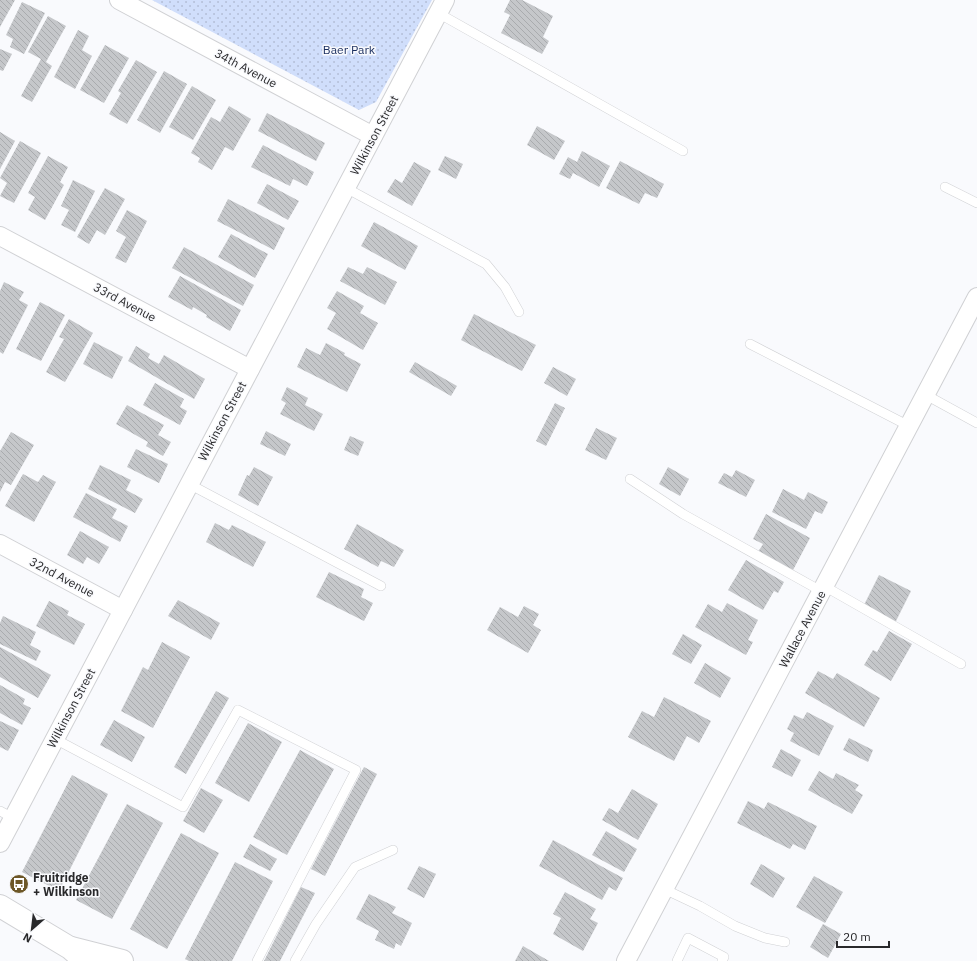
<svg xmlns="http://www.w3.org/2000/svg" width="977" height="961" font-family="'IBM Plex Sans',sans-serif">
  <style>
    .green { fill: url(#green-dots) }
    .building { fill: url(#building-back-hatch) }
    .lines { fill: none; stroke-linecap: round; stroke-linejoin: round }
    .service-casing { stroke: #d0d1d4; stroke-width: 10 }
    .minor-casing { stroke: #d0d1d4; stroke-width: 20 }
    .secondary-casing { stroke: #d0d1d4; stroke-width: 24 }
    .service { stroke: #fff; stroke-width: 9 }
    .minor { stroke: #fff; stroke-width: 18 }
    .secondary { stroke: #fff; stroke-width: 22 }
    .labels { text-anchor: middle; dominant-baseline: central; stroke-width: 3; stroke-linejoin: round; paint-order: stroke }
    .park-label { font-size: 12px; fill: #192d5e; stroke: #f9fafd }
    .street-label { font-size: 12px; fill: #29292b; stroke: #f9fafd }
    .poi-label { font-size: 12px; font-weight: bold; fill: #29292b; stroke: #f9fafd; text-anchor: start }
  </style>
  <defs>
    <pattern id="green-dots" width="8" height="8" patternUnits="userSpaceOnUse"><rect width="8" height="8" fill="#d0defb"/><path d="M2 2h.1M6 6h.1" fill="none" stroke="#b3bed7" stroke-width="1.8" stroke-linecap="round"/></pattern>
    <pattern id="building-back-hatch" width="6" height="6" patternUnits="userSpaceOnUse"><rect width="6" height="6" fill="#c5c7ca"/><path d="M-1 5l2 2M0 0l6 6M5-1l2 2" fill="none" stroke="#a9abae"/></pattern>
  </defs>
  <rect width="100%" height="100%" fill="#f9fafd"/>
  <path class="green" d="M152,0h280l-56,102 -17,8z"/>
  <g class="building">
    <path d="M0,0h15l-15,27z"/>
    <path d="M510,0h12l31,16 -10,21 6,4 -7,13 -41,-21 9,-18 -6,-3z"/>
    <path d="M22,2l23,11 -21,41 -14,-7 3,-8 -7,-4z"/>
    <path d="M48,16l18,10 -20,36 6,4 -20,36 -11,-6 20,-37 -13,-7z"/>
    <path d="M78,30l11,6 -7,14 10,6 -17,33 -21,-12z"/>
    <path d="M105,45l24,13 -25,45 -24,-13z"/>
    <path d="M0,49l12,5 -9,17 -3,-1z"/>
    <path d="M136,60l21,12 -30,52 -18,-10 12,-21 -3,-2z"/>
    <path d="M164,71l23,13 -27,49 -23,-13z"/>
    <path d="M192,86l24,14 -23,40 -24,-13z"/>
    <path d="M229,106l22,13 -18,32 -8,-4 -13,23 -14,-8 2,-4 -9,-5 20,-36 9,5z"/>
    <path d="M267,113l58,30 -9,18 -58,-30z"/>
    <path d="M537,126l28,15 -11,19 -27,-15z"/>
    <path d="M0,132l15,9 -15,28z"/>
    <path d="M20,141l21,12 -27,50 -14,-7 7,-13 -7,-5z"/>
    <path d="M263,145l51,27 -7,14 -14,-7 -3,7 -39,-19z"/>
    <path d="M582,151l28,15 -11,21 -26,-14 -3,6 -11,-5 9,-17 9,5z"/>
    <path d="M48,156l20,11 -8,15 4,3 -19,35 -17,-10 7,-13 -7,-4z"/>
    <path d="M445,156l18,8 -7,15 -18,-9z"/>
    <path d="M620,161l44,23 -7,14 -12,-5 -6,11 -33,-16z"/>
    <path d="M414,162l17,9 -19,35 -25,-14 8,-13 7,4z"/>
    <path d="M73,180l22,11 -20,41 -14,-7 8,-15 -8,-4z"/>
    <path d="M267,184l32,17 -11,19 -31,-17z"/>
    <path d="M105,188l20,11 -20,36 -8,-5 -8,14 -12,-7z"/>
    <path d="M228,199l57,29 -11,22 -57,-29z"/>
    <path d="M127,210l20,11 -21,42 -11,-5 11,-21 -10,-6z"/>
    <path d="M374,222l44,24 -13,24 -44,-24z"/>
    <path d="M231,234l37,20 -13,24 -37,-21z"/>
    <path d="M184,247l70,38 -11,21 -71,-38z"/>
    <path d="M348,267l15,7 4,-7 30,15 -12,23 -45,-24z"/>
    <path d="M180,276l61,34 -11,21 -24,-14 1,-2 -14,-8 -1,3 -24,-13z"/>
    <path d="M4,282l20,10 -5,8 9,5 -25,49 -3,-2v-61z"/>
    <path d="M337,291l27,15 -4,7 18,10 -15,27 -36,-21 9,-16 -9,-5z"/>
    <path d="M40,302l25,13 -24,46 -25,-12z"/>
    <path d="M474,314l62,31 -14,26 -61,-31z"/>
    <path d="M69,319l24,14 -28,49 -19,-10 18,-33 -5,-2z"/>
    <path d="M94,342l29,15 -11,22 -29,-15z"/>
    <path d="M326,343l19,10 -1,2 17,9 -14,28 -50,-25 9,-19 14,7z"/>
    <path d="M136,346l14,8 -2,4 11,6 5,-9 41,24 -11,20 -66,-38z"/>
    <path d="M415,362l42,24 -6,10 -42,-24z"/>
    <path d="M553,367l23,12 -9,17 -23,-13z"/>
    <path d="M155,383l29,16 -4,8 7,4 -7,14 -37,-20z"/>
    <path d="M287,387l21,11 -3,7 18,9 -9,17 -34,-17 6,-11 -5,-3z"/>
    <path d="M555,403l10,5 -19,38 -10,-5z"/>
    <path d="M127,405l37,20 -6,10 13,7 -8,14 -17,-10 2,-4 -32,-18z"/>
    <path d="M596,428l21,10 -11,22 -21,-10z"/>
    <path d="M266,431l25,13 -6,12 -25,-12z"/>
    <path d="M11,432l23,13 -23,40 -6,-3 -5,10v-41z"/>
    <path d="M350,436l14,6 -6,14 -14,-6z"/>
    <path d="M136,449l32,15 -9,19 -32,-16z"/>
    <path d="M100,465l31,15 -5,10 17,9 -8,14 -47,-24z"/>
    <path d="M254,467l19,10 -15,29 -20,-11 9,-20 2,1z"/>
    <path d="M668,467l21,12 -9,17 -21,-12z"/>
    <path d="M736,470l19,10 -9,17 -28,-14 6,-10 8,4z"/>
    <path d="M23,474l15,8 5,-7 13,7 -22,40 -29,-16z"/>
    <path d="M783,489l21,11 4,-8 20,10 -6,12 -7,-3 -9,18 -34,-17z"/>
    <path d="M86,493l31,16 -5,9 16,8 -8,16 -47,-25z"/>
    <path d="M766,514l44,24 -17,32 -35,-18 5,-8 -10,-5z"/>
    <path d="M215,523l14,7 3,-5 34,17 -13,25 -47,-25z"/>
    <path d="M357,524l47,26 -10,17 -13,-6 -3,6 -34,-18z"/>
    <path d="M80,531l29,16 -10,17 -12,-7 -4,7 -16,-9z"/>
    <path d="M746,560l38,22 -6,11 -4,-2 -11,19 -35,-20z"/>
    <path d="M329,572l35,17 -3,8 12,6 -9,18 -48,-24z"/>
    <path d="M879,575l32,16 -16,32 -32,-16z"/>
    <path d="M178,600l42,23 -9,17 -43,-24z"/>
    <path d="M49,601l20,10 -2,4 18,9 -11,21 -38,-19z"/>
    <path d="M727,603l31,17 -10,20 5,2 -7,13 -51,-28 13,-23 14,8z"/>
    <path d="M524,606l15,8 -6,11 8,5 -13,23 -41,-23 13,-23 18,10z"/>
    <path d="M3,616l33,16 -6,13 11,6 -5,10 -36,-17v-21z"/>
    <path d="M889,631l23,13 -21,37 -27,-16 9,-15 4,2z"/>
    <path d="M683,634l19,11 -11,19 -19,-10z"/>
    <path d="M162,642l28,15 -37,71 -32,-17 22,-44 5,3z"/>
    <path d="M0,647l51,28 -13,23 -38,-21z"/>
    <path d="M705,663l26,15 -11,20 -26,-15z"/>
    <path d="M818,671l15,8 4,-6 43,25 -16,29 -59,-34z"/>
    <path d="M0,685l25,14 -2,5 8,4 -9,17 -22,-12z"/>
    <path d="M216,691l13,7 -43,76 -12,-7z"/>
    <path d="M664,697l47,24 -12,22 -12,-7 -13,25 -46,-24 14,-26 12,6z"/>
    <path d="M807,712l27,14 -15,30 -29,-15 4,-8 -7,-4 7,-14 9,4z"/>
    <path d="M114,720l31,17 -13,25 -32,-17z"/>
    <path d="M0,721l19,9 -11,21 -8,-4z"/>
    <path d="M248,723l34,19 -33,60 -34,-19z"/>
    <path d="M849,738l24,12 -5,12 -25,-12z"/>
    <path d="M781,749l20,11 -9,17 -20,-10z"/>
    <path d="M300,750l34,19 -47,86 -34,-18z"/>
    <path d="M364,767l13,7 -52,102 -14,-7z"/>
    <path d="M819,771l14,8 3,-6 23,12 -4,5 8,5 -11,19 -44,-24z"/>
    <path d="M72,775l36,19 -49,97 -37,-19z"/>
    <path d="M201,788l22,12 -19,33 -21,-12z"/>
    <path d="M632,789l26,15 -20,36 -36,-20 7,-12 9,5z"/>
    <path d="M748,801l16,8 4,-7 49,24 -12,24 -12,-6 -3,5 -53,-26z"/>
    <path d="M127,804l36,19 -51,96 -36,-19z"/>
    <path d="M606,831l31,18 -13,23 -32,-17z"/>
    <path d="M181,833l38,20 -52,96 -37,-20z"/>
    <path d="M553,840l70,38 -7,13 -7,-4 -7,13 -63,-34z"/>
    <path d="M250,844l27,15 -7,12 -27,-14z"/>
    <path d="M235,862l38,19 -41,80h-43l-4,-2z"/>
    <path d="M761,864l24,14 -12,20 -23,-14z"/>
    <path d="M419,866l17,8 -12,24 -17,-9z"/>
    <path d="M814,876l29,16 -18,31 -29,-16z"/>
    <path d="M301,887l14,6 -35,68h-16z"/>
    <path d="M565,892l31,17 -6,10 8,4 -15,28 -30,-17 8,-16 -8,-4z"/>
    <path d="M369,894l27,13 -4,6 20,10 -11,23 -5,-3 -2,6 -19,-9 4,-9 -23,-12z"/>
    <path d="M823,924l18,10 -13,24 -18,-11z"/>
    <path d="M523,946l26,15h-34z"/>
  </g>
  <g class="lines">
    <defs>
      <g id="service">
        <path d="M438,13l245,138"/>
        <path d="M945,187l32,16"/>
        <path d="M346,188l140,76 19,23 14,25"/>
        <path d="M750,344l159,82"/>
        <path d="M926,395l51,28"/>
        <path d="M630,479l53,35 138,77"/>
        <path d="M189,484l192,102"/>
        <path d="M824,586l137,78"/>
        <path d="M55,739l128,68 55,-97 118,60 -99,191"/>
        <path d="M0,811l13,7"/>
        <path d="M664,889l36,17 35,20 30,12 20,4"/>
        <path d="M295,961l21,-37 39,-57 38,-17"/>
        <path d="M677,961l11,-23 36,19 -2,4"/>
      </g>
      <g id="minor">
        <path d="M119,0l254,136"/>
        <path d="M0,236l250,133"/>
        <path d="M0,544l123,66"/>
        <path d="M0,843l445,-843"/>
        <path d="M626,961l351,-664"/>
      </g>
      <g id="secondary">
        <path d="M0,906l70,42 15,13"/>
        <path d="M71,948l51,13"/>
      </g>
    </defs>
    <use href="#service" class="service-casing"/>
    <use href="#minor" class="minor-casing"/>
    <use href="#secondary" class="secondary-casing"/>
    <use href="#service" class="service"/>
    <use href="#minor" class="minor"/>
    <use href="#secondary" class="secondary"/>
  </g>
  <defs>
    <symbol id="bus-disc" viewBox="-11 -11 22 22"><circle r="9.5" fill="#6d5727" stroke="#f9fafd"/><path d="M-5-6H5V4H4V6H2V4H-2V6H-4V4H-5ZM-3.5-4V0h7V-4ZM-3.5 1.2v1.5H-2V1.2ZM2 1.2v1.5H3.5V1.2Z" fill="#fff"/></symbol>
  </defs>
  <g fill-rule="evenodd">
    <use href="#bus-disc" x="8" y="873" width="22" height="22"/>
  </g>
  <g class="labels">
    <g class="park-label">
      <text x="349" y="49">Baer Park</text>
    </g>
    <g class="street-label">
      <text transform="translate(246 68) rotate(28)">34th Avenue</text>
      <text transform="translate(374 135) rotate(-62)">Wilkinson Street</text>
      <text transform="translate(125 302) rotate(28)">33rd Avenue</text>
      <text transform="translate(222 421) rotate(-62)">Wilkinson Street</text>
      <text transform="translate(62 577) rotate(28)">32nd Avenue</text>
      <text transform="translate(802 629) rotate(-62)">Wallace Avenue</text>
      <text transform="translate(71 708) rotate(-62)">Wilkinson Street</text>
    </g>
    <g class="poi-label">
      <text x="33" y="877">Fruitridge<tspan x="33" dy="14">+ Wilkinson</tspan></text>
    </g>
  </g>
  <g transform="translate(32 929) rotate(208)" stroke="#f9fafd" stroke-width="3" paint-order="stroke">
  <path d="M0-3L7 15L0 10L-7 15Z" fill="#29292b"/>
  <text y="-6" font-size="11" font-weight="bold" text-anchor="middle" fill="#29292b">N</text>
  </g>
  <path d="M837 941v6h52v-6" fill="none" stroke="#29292b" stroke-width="2"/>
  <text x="843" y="941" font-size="12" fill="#29292b" stroke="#f9fafd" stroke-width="3" paint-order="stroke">20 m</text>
</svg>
